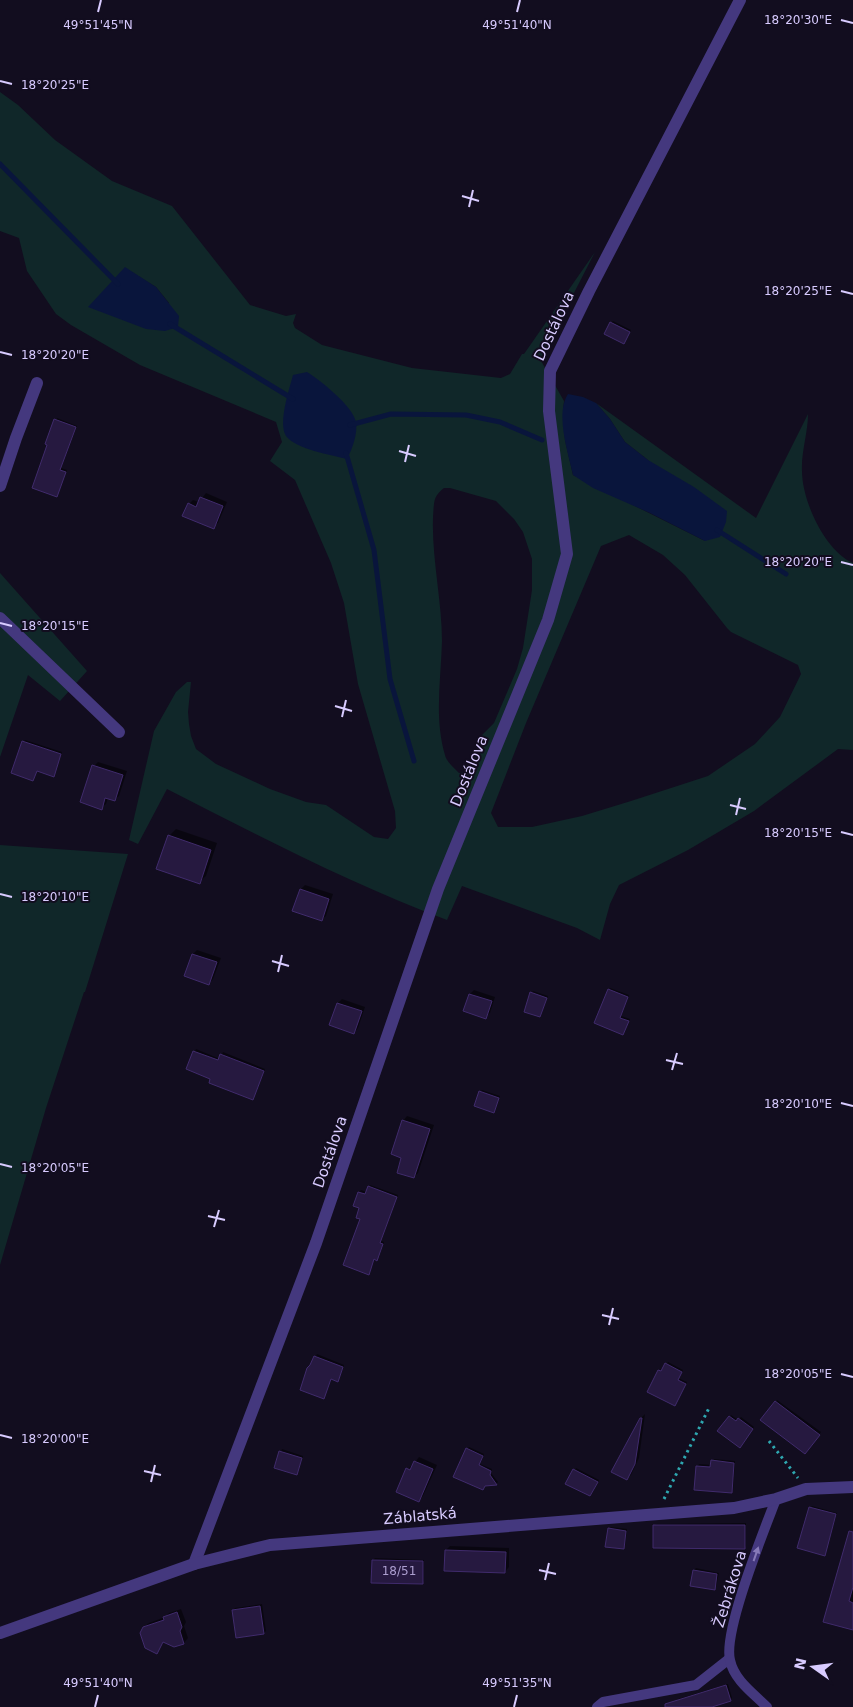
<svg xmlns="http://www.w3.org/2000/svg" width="853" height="1707" font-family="'DejaVu Sans',sans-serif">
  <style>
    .green { fill: #102729; fill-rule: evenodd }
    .water { fill: #09153c }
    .shadow { fill: #0007 }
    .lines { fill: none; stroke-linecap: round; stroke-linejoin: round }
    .stream { stroke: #09153c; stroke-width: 5 }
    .building { fill: #261940; stroke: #402b6c }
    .path { stroke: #2ea7b0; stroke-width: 3; stroke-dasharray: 2.5 4; stroke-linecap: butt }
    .service { stroke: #44387e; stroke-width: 10 }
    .minor { stroke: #44387e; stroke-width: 12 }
    .oneway { fill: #877ab8 }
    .ticks { fill: none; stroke: #d8cbff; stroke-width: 2 }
    .labels { text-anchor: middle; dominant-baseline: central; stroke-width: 4; stroke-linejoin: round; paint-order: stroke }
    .number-label { font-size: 12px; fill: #ac9ecf }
    .street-label { font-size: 15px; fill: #d8cbff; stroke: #120d1f }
    .ticks-label { font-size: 12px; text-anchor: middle; fill: #d8cbff; stroke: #120d1f; stroke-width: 4; stroke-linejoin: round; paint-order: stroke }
  </style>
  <rect width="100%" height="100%" fill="#120d1f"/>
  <g class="green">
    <path d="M0,92l18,13 37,35 57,41 60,25 78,99 36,11 10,-2 -3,9 2,5 27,17 90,23 89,10 9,-4 12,-20h2l71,-102 -55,107 24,42 -1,12 2,27 8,35 132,66 -57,-81 -23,-18 -15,-23 -14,-16 160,115 52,-104c0,19 -7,38 -6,57 0,30 23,80 51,92v187l-15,-1 -84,62 -66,39 -69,35 -9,19 -10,36 -23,-12 -115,-42 -15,34c-96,-36 -188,-84 -280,-131l-29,55 -9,-4 25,-109 22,-39 11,-10h4l-3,30 1,12 2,12 5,13 20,15 54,25 36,13 20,3 48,32 14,2 8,-11 -1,-17 -37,-127 -14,-81 -13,-40 -36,-83 -25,-19 12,-19 -6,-20 -136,-57 -69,-40 -15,-11 -29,-43 -8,-33 -19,-7zM125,268l31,19 13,16 -80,4zM444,488h6l46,13 18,18 9,13 9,27v31l-9,58 -6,21 -23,54 -12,12 -11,31 -5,6 -7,1c-5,-5 -13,-12 -14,-18 -11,-37 -4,-76 -3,-114 0,-44 -13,-94 -8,-137 1,-8 4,-11 10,-16zM629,535l34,20 22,20 42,53 4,4 67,33 3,9 -21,43 -25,27 -47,32 -77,25 -49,15 -50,11h-34l-7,-14 35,-90 75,-177z"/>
    <path d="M0,573l87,98 -27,30 -32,-26 -28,82z"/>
    <path d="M0,845l128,9 -43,138h-1l-38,116 -46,157z"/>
  </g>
  <g class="water">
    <path d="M125,267l31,20 23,29 -1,11 -13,4 -19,-2 -58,-22z"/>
    <path d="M307,372c14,9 46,34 49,50 2,11 -4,28 -9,37 -15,-4 -52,-10 -61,-23 -8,-13 3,-46 7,-61z"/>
    <path d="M568,394l15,3 13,6 14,16 15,23 23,18 46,27 33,24 -1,11 -6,15 -15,4 -55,-28 -57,-25 -20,-13c-5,-23 -18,-61 -5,-81z"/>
  </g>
  <g class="shadow">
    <path d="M613,321l18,9 -7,13 -13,-20z"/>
    <path d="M57,418l20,8 -16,42 6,2 -10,25 -8,-51z"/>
    <path d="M206,493l21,9 -9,21 -5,4 -24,-23 4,-4 6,2z"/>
    <path d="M25,740l37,12 -9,23 -15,-5 -5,9 -10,-37z"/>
    <path d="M98,762l29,9 -8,25 -5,4 -6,-2 -2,6 -5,4 -7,-42z"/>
    <path d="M176,829l41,14 -11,33 -7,6 -30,-46z"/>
    <path d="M305,885l28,9 -7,22 -5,4 -27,-10 7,-21z"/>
    <path d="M197,950l24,8 -8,21 -4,5 -16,-30z"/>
    <path d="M610,988l19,7 -8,21 9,3 -7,15 -14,-44z"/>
    <path d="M474,990l21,7 -5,16 -5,4 -21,-6 6,-17z"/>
    <path d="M533,991l15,5 -8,20 -9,-23z"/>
    <path d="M342,999l23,8 -7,21 -4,5 -16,-30z"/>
    <path d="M196,1049l24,10 3,-7 42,17 -11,27 -67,-27z"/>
    <path d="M482,1090l18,6 -7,15 -13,-19z"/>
    <path d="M407,1116l27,9 -16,48 -4,4 -11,-20v-36z"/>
    <path d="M370,1185l28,10 -17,46 3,1 -5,15 -4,1 -7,16 -7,-67 -7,-2 5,-13 2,-2 6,2z"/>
    <path d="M317,1354l27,11 -5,13 -1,2 -6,-2 -8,20 -13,-33z"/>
    <path d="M668,1362l15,8 -5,8 9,4 -11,21 -17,-32 2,-2 2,1z"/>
    <path d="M777,1400l44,32 -14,19 -31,-49z"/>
    <path d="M645,1414l-6,44 -8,17 -4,4 14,-61z"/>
    <path d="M731,1415l7,5 3,-3 13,10 -13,17 -22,-13z"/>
    <path d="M469,1447l15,7 -4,10 12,5 -1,4 7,9 -2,2 -11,1 -18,-36z"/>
    <path d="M282,1449l21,7 -5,15 -22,-4z"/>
    <path d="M419,1457l18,8 -14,31 -5,5 -2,-29 -7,-4 3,-3h1z"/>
    <path d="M714,1459l21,2 -2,29 -2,2 -36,-3 3,-23 1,-2 13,1z"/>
    <path d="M576,1468l23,12 -7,13 -25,-10z"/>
    <path d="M812,1506l25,7 -13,42 -14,-47z"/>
    <path d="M746,1523v23l-2,2 -90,-22 2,-2z"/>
    <path d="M611,1527l16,2 -2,17 -2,2 -14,-19z"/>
    <path d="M450,1546l59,2v19l-4,5 -59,-22z"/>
    <path d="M853,1548v81l-29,-8z"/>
    <path d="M375,1558l49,2v21l-2,2 -49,-23z"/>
    <path d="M696,1568l23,5 -3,14 -2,2 -20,-19z"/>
    <path d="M262,1604l4,27 -2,2 -31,-23 2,-2z"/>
    <path d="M181,1609l5,13 -2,4 4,12 -4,5 -10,3 -10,-5 -7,11 -13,-25 5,-4 16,-6 4,-4z"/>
    <path d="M728,1684l4,14 -2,2 -18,6 1,1h-34l-2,-6 1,-2z"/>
  </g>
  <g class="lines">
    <g class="stream">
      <path d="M0,164l118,120"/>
      <path d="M170,324l123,75"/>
      <path d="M350,425l41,-11 75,1 34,7 42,18"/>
      <path d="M346,453l28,97 16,129 24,82"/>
      <path d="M717,530l69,44"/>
    </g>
  </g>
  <g class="building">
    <path d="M610,322l20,10 -6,12 -20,-10z"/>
    <path d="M54,419l22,8 -16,43 6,2 -9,25 -25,-9 15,-43 -2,-1z"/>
    <path d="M200,497l23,9 -9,23 -32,-13 6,-13 8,4z"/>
    <path d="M22,741l39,13 -7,23 -17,-6 -4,10 -22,-8z"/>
    <path d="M92,765l31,10 -8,26 -10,-3 -3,12 -22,-8z"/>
    <path d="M168,835l43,15 -11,34 -44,-15z"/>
    <path d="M300,889l29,10 -7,22 -30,-10z"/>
    <path d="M192,954l25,8 -8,23 -25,-9z"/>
    <path d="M608,989l20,8 -8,21 9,3 -6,14 -29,-12z"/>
    <path d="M530,992l17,6 -7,19 -16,-5z"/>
    <path d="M469,994l23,7 -6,18 -23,-8z"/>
    <path d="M337,1003l25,8 -8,23 -25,-9z"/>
    <path d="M193,1051l25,9 2,-6 44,17 -11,29 -44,-17 1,-4 -24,-10z"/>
    <path d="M479,1091l20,7 -5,15 -20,-7z"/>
    <path d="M402,1120l28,9 -16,49 -17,-5 4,-15 -10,-4z"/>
    <path d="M368,1186l29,11 -17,46 3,1 -6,17 -3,-2 -5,16 -26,-10 17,-46 -4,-1 3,-10 -6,-2 5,-14 7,2z"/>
    <path d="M314,1356l29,11 -5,15 -7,-3 -7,20 -24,-9 7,-22 3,-3z"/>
    <path d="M665,1363l17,9 -4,8 8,4 -11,22 -28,-14 11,-22 3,1z"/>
    <path d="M775,1401l45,34 -15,19 -45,-34z"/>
    <path d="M729,1416l7,5 2,-3 15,11 -13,19 -23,-17z"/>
    <path d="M640,1418h2l-7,46 -8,16 -16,-8z"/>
    <path d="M466,1448l17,8 -4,9 12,6 -1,4 7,10 -12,1 -2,4 -30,-13z"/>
    <path d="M279,1451l23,7 -5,17 -23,-7z"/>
    <path d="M711,1460l23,3 -2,30 -38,-3 2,-24 14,1z"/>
    <path d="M414,1461l19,8 -14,33 -23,-10 10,-24 4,2z"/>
    <path d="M573,1469l25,13 -8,14 -25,-12z"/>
    <path d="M809,1507l27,7 -11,42 -28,-8z"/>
    <path d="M653,1525h92v24l-92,-1z"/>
    <path d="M608,1528l18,3 -2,18 -19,-2z"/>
    <path d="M849,1531l4,1v55l-4,14 4,2v27l-30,-8z"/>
    <path d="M445,1550l61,2 -1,21 -61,-2z"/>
    <path d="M372,1560l51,1v23l-52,-1z"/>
    <path d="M693,1570l24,4 -2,16 -25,-4z"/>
    <path d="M260,1606l4,28 -28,4 -4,-28z"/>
    <path d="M177,1612l5,15 -2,4 4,13 -10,3 -11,-5 -6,12 -12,-6 -5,-15 3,-6 21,-7 -1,-3z"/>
    <path d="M726,1685l5,16 -19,6h-47v-3z"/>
  </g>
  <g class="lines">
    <g class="path">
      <path d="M769,1441l29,37"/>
      <path d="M664,1499l46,-93"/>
    </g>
    <g class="service">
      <path d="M597,1707l6,-5 93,-17 33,-26"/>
      <path d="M767,1707c-14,-14 -33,-27 -37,-47 -7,-29 34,-129 46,-161"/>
    </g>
    <g class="minor">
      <path d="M0,486l16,-48 21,-55"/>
      <path d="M0,618l119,114"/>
      <path d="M194,1564l122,-321 122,-354 110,-269 19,-66 -18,-143 1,-40 39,-80 151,-291"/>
      <path d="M0,1633l194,-69 76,-19 464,-37 42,-9 30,-10 47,-2"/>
    </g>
  </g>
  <defs><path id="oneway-solid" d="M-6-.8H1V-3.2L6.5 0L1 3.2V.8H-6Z" transform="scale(1.25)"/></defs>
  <use class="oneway" href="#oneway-solid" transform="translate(756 1554) rotate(-71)"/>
  <path class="ticks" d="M98,12l3,-12M517,12l3,-12M841,20l12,3M0,81l12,3M462,196l17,5M469,207l4,-17M841,291l12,3M0,352l12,3M399,451l17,5M405,462l4,-17M841,562l12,3M0,623l12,3M335,706l17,5M342,717l4,-17M730,805l16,4M736,815l4,-17M841,832l12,3M0,894l12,3M272,961l17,5M278,972l4,-17M666,1060l17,4M672,1070l5,-17M841,1103l12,3M0,1164l12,3M208,1216l17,4M214,1227l5,-17M602,1315l17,4M609,1325l4,-17M841,1374l12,3M0,1435l12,3M144,1471l17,4M151,1482l4,-17M539,1570l17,4M545,1580l4,-17M95,1707l3,-12M514,1707l3,-12"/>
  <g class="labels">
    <g class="number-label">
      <text x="399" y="1571">18/51</text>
    </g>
    <g class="street-label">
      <text transform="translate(554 326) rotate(-65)">Dostálova</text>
      <text transform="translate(469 771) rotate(-68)">Dostálova</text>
      <text transform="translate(330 1152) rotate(-71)">Dostálova</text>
      <text transform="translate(420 1516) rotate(-5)">Záblatská</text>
      <text transform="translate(730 1589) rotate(-73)">Žebrákova</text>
    </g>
  </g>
  <g class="ticks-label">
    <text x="798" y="24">18°20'30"E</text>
    <text x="98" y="29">49°51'45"N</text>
    <text x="517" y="29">49°51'40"N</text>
    <text x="55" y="89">18°20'25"E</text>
    <text x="798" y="295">18°20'25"E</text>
    <text x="55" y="359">18°20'20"E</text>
    <text x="798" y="566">18°20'20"E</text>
    <text x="55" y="630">18°20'15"E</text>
    <text x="798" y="837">18°20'15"E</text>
    <text x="55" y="901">18°20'10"E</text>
    <text x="798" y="1108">18°20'10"E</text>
    <text x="55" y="1172">18°20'05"E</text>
    <text x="798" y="1378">18°20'05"E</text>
    <text x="55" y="1443">18°20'00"E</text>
    <text x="98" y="1687">49°51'40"N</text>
    <text x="517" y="1687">49°51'35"N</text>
  </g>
  <g transform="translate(813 1667) rotate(284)" stroke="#120d1f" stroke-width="4" paint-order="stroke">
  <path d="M0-4L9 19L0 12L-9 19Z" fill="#d8cbff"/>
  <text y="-8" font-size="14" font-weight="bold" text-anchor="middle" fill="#d8cbff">N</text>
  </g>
</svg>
